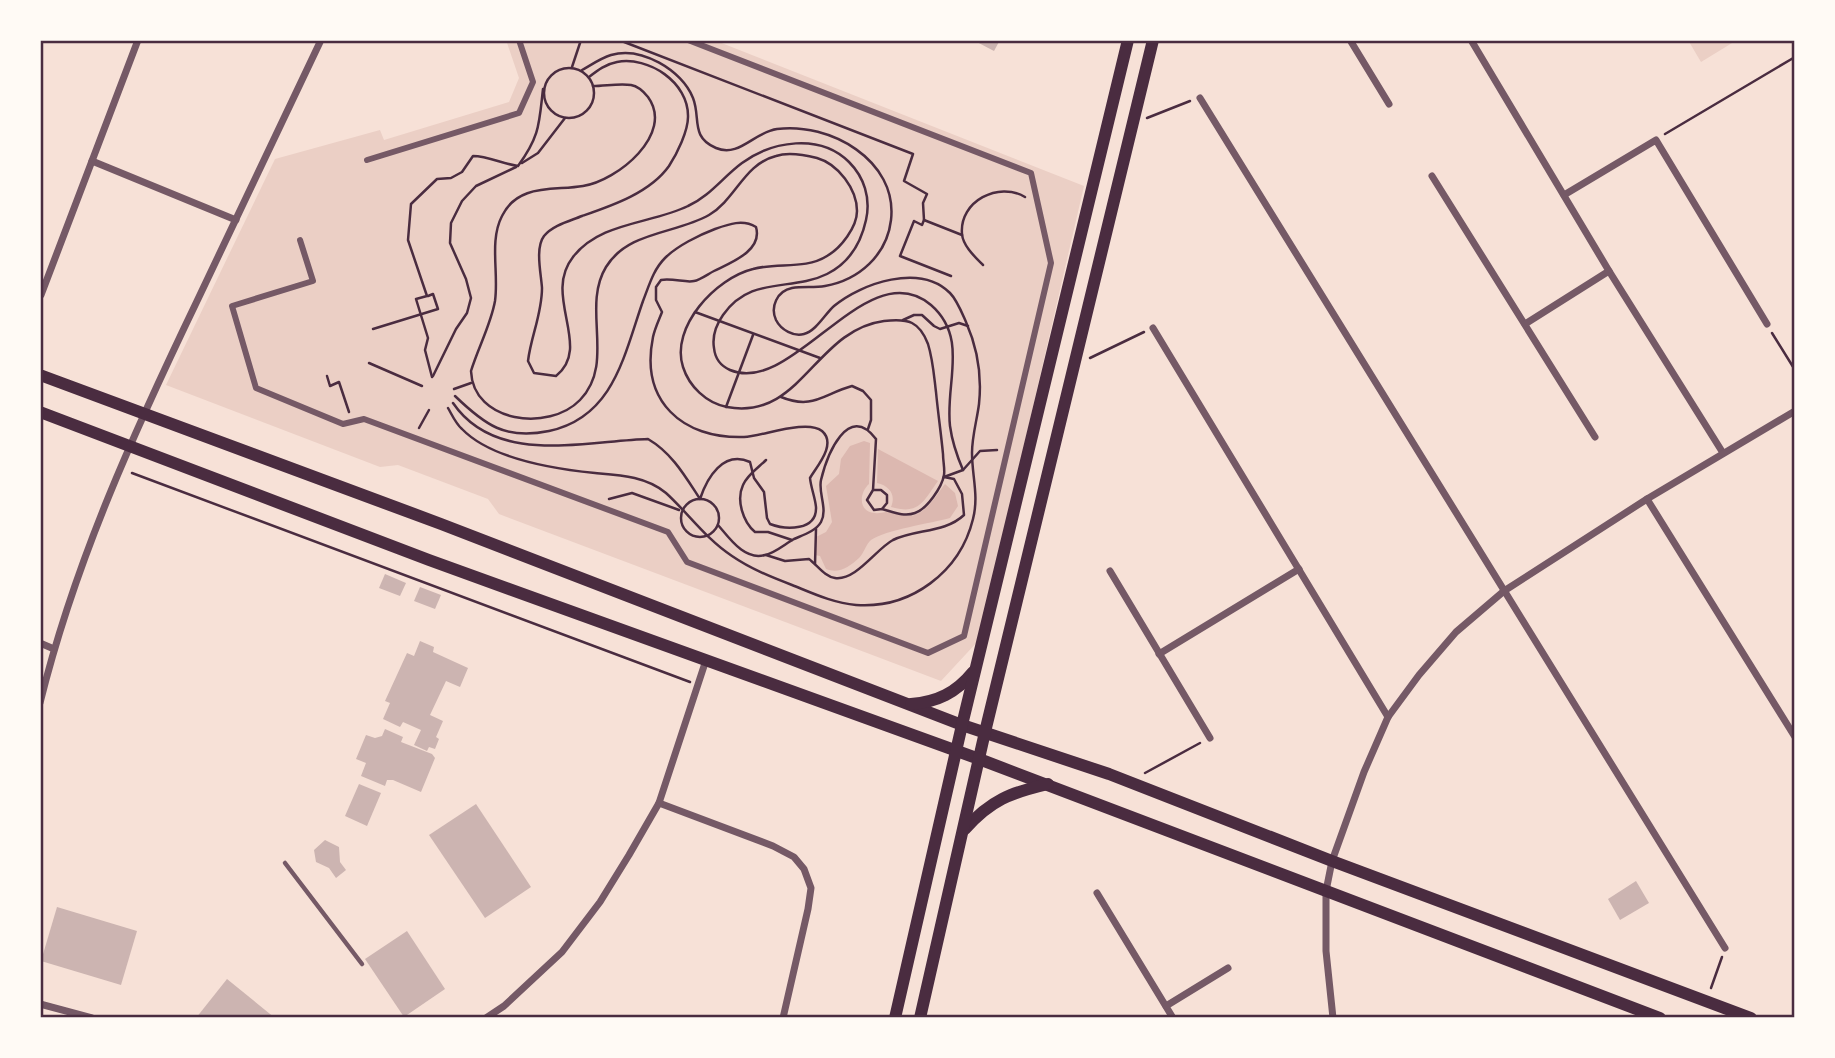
<svg xmlns="http://www.w3.org/2000/svg" width="1835" height="1058" font-family="'Nunito Sans',sans-serif">
  <style>
    .green { fill: #ebcfc5 }
    .water { fill: #dcb8b0 }
    .building { fill: #ccb4b1 }
    .lines { fill: none; stroke-linecap: round; stroke-linejoin: round }
    .path { stroke: #4a2c40; stroke-width: 2.5 }
    .service { stroke: #755966; stroke-width: 4.5 }
    .pedestrian { stroke: #755966; stroke-width: 6 }
    .minor { stroke: #755966; stroke-width: 7 }
    .secondary { stroke: #4a2c40; stroke-width: 12 }
    .neatline { fill: none; stroke: #4a2c40; stroke-width: 2.5 }
  </style>
  <rect width="100%" height="100%" fill="#f7e1d7"/>
  <g class="green">
    <path d="M506,40h208l370,146 -105,454 -38,41 -442,-167 -11,-15 -90,-34 -18,2 -214,-82 109,-226 105,-29 4,10 125,-38 10,-24z"/>
    <path d="M1688,40h49l-36,22z"/>
  </g>
  <g class="water">
    <path d="M864,441l6,2 -1,41c-10,9 -11,28 6,29 4,1 8,-1 11,-1 13,1 20,8 33,1 11,-6 18,-19 26,-29l10,9 3,13 -8,12c-18,5 -65,12 -79,22 -5,4 -7,13 -12,18 -10,9 -20,16 -33,11l-6,-13 -5,-1 1,-18 10,-5 6,-10 -6,-36 13,-12 2,-15 9,-13z"/>
    <path d="M878,449l60,32c-15,21 -19,34 -47,26 5,-12 -1,-21 -14,-24z"/>
  </g>
  <g class="building">
    <path d="M973,40h27l-6,11z"/>
    <path d="M385,574l21,9 -6,13 -21,-8z"/>
    <path d="M420,587l21,8 -6,14 -21,-8z"/>
    <path d="M420,641l14,6 -1,5 35,16 -8,19 -14,-6 -16,34 13,6 -7,16 3,2 -4,10 -6,-2 -2,4 -13,-6 7,-15 -18,-8 -3,5 -17,-8 7,-16 -5,-2 22,-48 7,3z"/>
    <path d="M385,729l18,8 -2,5 31,12 3,4 -14,34 -28,-12h-6l-2,6 -24,-10 5,-13 -10,-4 10,-24 9,3 7,-2z"/>
    <path d="M359,784l22,9 -14,33 -22,-10z"/>
    <path d="M476,804l55,83 -46,31 -56,-83z"/>
    <path d="M325,840l14,7 1,15 6,8 -10,8 -7,-10 -13,-6 -2,-12z"/>
    <path d="M1636,881l13,22 -29,17 -12,-21z"/>
    <path d="M57,907l80,24 -16,54 -80,-24z"/>
    <path d="M407,931l38,58 -41,28 -39,-58z"/>
    <path d="M227,979l48,39h-79z"/>
  </g>
  <g class="lines">
    <g class="path">
      <path d="M619,40l294,114 -9,27 23,13 -4,9 1,17"/>
      <path d="M572,67l9,-27"/>
      <circle cx="569" cy="93" r="25"/>
      <path d="M589,77c9,-7 17,-13 28,-15 31,-6 72,20 71,55 0,14 -11,37 -19,49 -19,27 -58,40 -87,50 -12,5 -29,9 -38,20 -9,12 -3,37 -2,52 0,26 -11,48 -14,73l6,12 22,3c37,-29 -14,-80 17,-119 27,-35 78,-33 115,-51 22,-10 35,-29 54,-43 30,-22 78,-30 107,-1 15,15 22,36 17,58 -5,23 -17,43 -39,54 -36,18 -76,1 -104,41 -7,10 -11,21 -9,33 1,10 7,18 16,22 63,27 137,-119 201,-65 38,33 14,78 19,121 2,15 7,30 13,44"/>
      <path d="M593,86c12,0 27,-3 38,-1 6,1 13,7 17,12 27,37 -31,84 -65,89 -29,5 -65,-3 -81,30 -13,25 -3,57 -7,85 -4,23 -17,47 -24,70 2,52 78,61 109,29 36,-37 1,-92 26,-133 22,-36 70,-33 103,-52 27,-16 35,-51 67,-59 12,-4 29,-1 41,2 21,6 40,31 40,53 0,16 -16,37 -30,45 -22,14 -50,6 -74,13 -37,9 -83,58 -70,98 6,19 23,36 44,40 74,14 88,-77 157,-86 9,-1 20,-2 28,2 8,4 13,13 16,21 5,16 6,32 8,48 2,21 5,41 7,62 0,7 2,15 1,21 -2,12 -17,34 -29,38 -11,4 -22,-1 -33,-4"/>
      <path d="M1147,118l43,-17"/>
      <path d="M1665,134l130,-77"/>
      <path d="M522,163l16,-10 27,-35"/>
      <path d="M983,265c-8,-8 -20,-19 -21,-31 -3,-33 37,-53 63,-37"/>
      <path d="M951,276l-51,-20 14,-35 8,4 2,-5 38,15"/>
      <path d="M695,312l125,46"/>
      <path d="M903,320l11,-5h8l12,11 6,3 19,-6 9,3"/>
      <path d="M373,329l65,-20 -5,-15 -5,2"/>
      <path d="M1772,333l23,37"/>
      <path d="M1090,358l54,-26"/>
      <path d="M369,363l53,23"/>
      <path d="M327,376l3,10 9,-4 10,30"/>
      <path d="M433,376l23,-47 11,-16 4,-15 -5,-19 -16,-36 1,-20 11,-22 14,-15 40,-19"/>
      <path d="M432,377l-7,-27 3,-12 -12,-39 11,-3 -19,-56 3,-36 26,-25 14,-1 11,-6 11,-16c15,0 30,8 45,10 22,-30 21,-42 25,-77"/>
      <path d="M454,389l17,-6"/>
      <path d="M781,397c32,13 42,-3 71,-11l11,5 8,9v20l-3,9"/>
      <path d="M453,403c43,63 131,38 195,36 24,14 37,37 52,60 7,-21 23,-49 50,-37l4,16 10,14 3,26 3,6c16,6 47,7 46,-17 -1,-10 -5,-19 -6,-29 7,-12 27,-34 12,-47 -15,-12 -59,5 -78,6 -62,2 -104,-36 -91,-100 2,-9 6,-17 9,-25l-6,-12v-13l5,-7c12,-2 25,3 33,1 6,-1 14,-7 20,-10 16,-8 49,-20 42,-44 -13,-8 -27,-3 -41,2 -16,6 -38,17 -50,29 -12,12 -16,28 -22,43 -19,54 -29,116 -94,130 -44,9 -64,-6 -94,-35"/>
      <path d="M726,407l27,-72"/>
      <path d="M448,408c4,7 8,16 14,21 29,30 93,40 133,44 24,2 51,3 71,20 22,20 40,46 66,63 19,13 39,21 60,29 20,8 41,18 64,20 55,4 104,-33 117,-86 6,-23 -1,-43 -1,-66 0,-17 5,-33 7,-49 3,-28 -2,-57 -13,-82 -4,-9 -9,-22 -16,-29 -30,-30 -88,-10 -116,13 -9,8 -18,25 -30,28 -10,3 -23,-4 -28,-14 -6,-13 1,-29 16,-32 11,-2 22,0 33,-2 34,-6 62,-31 66,-66 7,-60 -62,-98 -114,-91 -23,3 -38,29 -61,19 -26,-11 -15,-30 -23,-50 -11,-28 -52,-52 -82,-43 -10,3 -20,10 -29,15"/>
      <path d="M419,428l10,-18"/>
      <path d="M766,460c-7,7 -19,15 -23,25 -7,15 0,37 12,47h13l24,8"/>
      <path d="M132,473l558,209"/>
      <path d="M944,477l19,-7 17,-19 17,-1"/>
      <path d="M609,499l23,-6 47,17"/>
      <circle cx="700" cy="518" r="19"/>
      <path d="M718,525c12,14 27,36 47,30 10,-2 20,-11 29,-16 9,-4 22,-8 27,-17 7,-13 -3,-29 0,-42 6,-25 27,-78 55,-41l-3,51 -6,10 7,10 8,-1 5,-6v-8l-6,-5h-8"/>
      <path d="M766,555l19,6 24,-2c8,6 16,18 26,19 21,3 41,-29 58,-38 23,-11 52,-7 71,-25l-2,-21 -8,-15 -10,-2"/>
      <path d="M815,564l1,-35"/>
      <path d="M1145,773l55,-30"/>
      <path d="M1711,988l11,-31"/>
    </g>
    <path class="service" d="M285,863l77,101"/>
    <g class="pedestrian">
      <path d="M367,160l152,-47 14,-31 -14,-42"/>
      <path d="M300,240l13,41 -81,25 24,82 87,36 21,-5 304,113 19,30 241,91 36,-17 87,-373 -20,-90 -343,-133"/>
    </g>
    <g class="minor">
      <path d="M1350,40l39,64"/>
      <path d="M1471,40l138,231 114,182"/>
      <path d="M1200,98l525,850"/>
      <path d="M92,161l144,59"/>
      <path d="M1432,176l163,261"/>
      <path d="M1564,195l92,-55 111,184"/>
      <path d="M41,295l97,-255"/>
      <path d="M1525,324l84,-53"/>
      <path d="M1153,328l235,389"/>
      <path d="M1647,499l148,238"/>
      <path d="M1110,571l100,167"/>
      <path d="M40,643l14,6"/>
      <path d="M1159,654l140,-85"/>
      <path d="M40,703c35,-142 95,-273 158,-404 41,-86 82,-173 123,-259"/>
      <path d="M659,803l114,43 21,11 10,12 7,19 -3,21 -25,109"/>
      <path d="M1097,893l76,125"/>
      <path d="M40,1004l52,14"/>
      <path d="M1166,1006l62,-38"/>
      <path d="M486,1018l18,-12 58,-54 38,-50 29,-47 30,-52 47,-143"/>
      <path d="M1333,1018l-7,-67v-60l6,-30 32,-89 24,-55 31,-42 37,-43 48,-41 143,-92 148,-88"/>
    </g>
    <g class="secondary">
      <path d="M40,375l401,149 521,201 147,49 223,87 419,157"/>
      <path d="M40,412l389,148 550,199 681,259"/>
      <path d="M911,704c26,-2 45,-11 62,-32"/>
      <path d="M965,829c26,-29 45,-36 83,-45"/>
      <path d="M895,1018l67,-293 166,-685"/>
      <path d="M920,1018l65,-286 168,-692"/>
    </g>
  </g>
  <rect width="1835" height="1058" fill="none" stroke="#fffaf5" stroke-width="84"/>
  <rect x="42" y="42" width="1751" height="974" class="neatline"/>
</svg>
